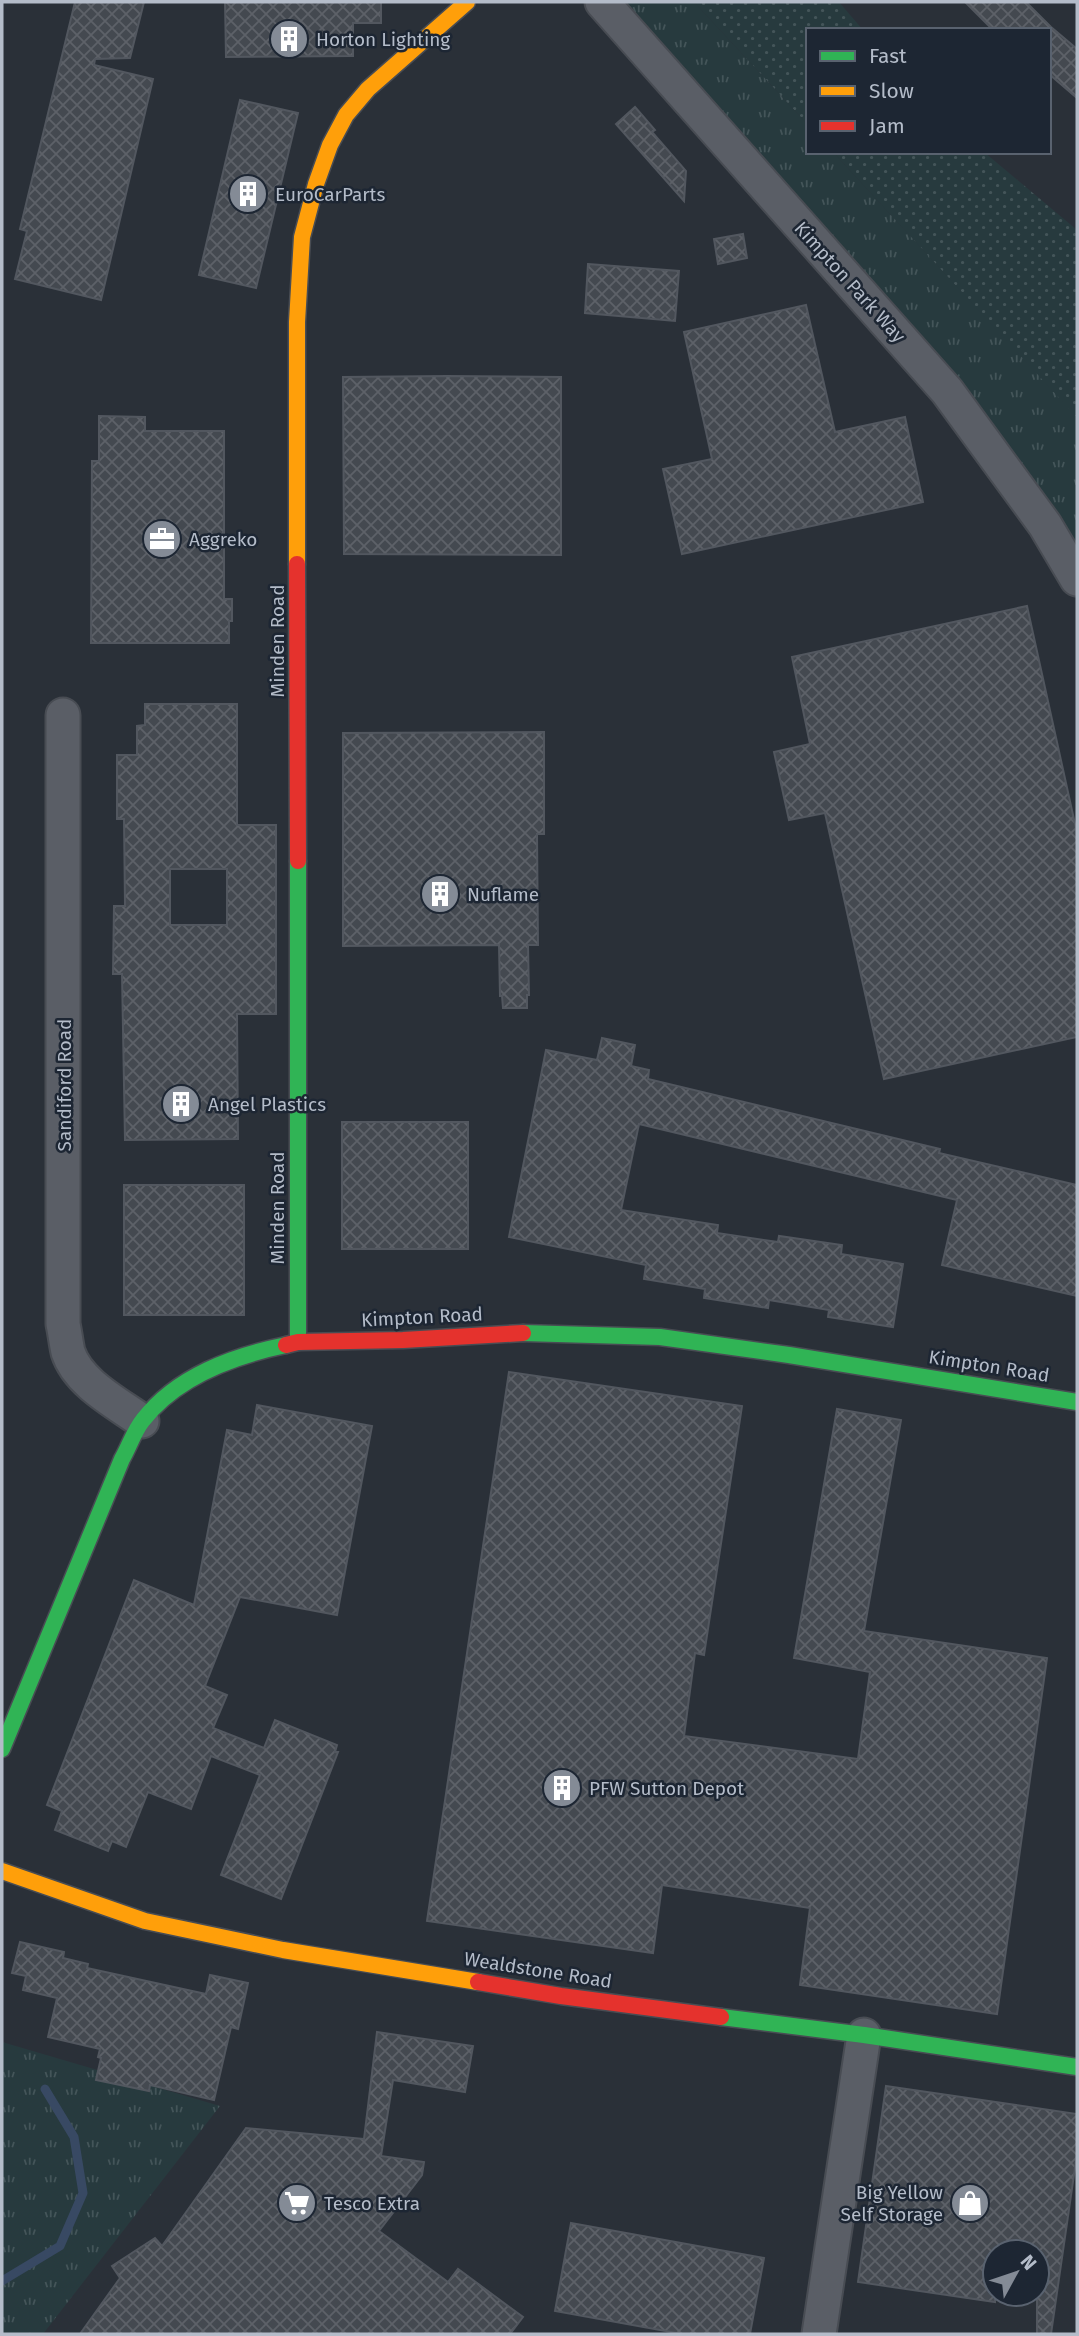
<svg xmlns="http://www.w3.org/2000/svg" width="1079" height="2336" font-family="'Fira Sans',sans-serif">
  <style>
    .grass { fill: url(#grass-dots) }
    .park { fill: url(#park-tufts) }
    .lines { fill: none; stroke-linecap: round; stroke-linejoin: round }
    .stream { stroke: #384963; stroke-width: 9 }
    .building { fill: url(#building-cross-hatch); stroke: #52575f; stroke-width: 2; fill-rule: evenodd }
    .street-casing { stroke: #484c53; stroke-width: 37 }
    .fast-casing { stroke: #484c53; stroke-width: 19 }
    .slow-casing { stroke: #484c53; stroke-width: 19 }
    .jam-casing { stroke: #484c53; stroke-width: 19 }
    .street { stroke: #5a5e66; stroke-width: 33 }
    .fast { stroke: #30b455; stroke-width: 16 }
    .slow { stroke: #ff9f0a; stroke-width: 16 }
    .jam { stroke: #e5322d; stroke-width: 16 }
    .labels { text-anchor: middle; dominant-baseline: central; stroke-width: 5; stroke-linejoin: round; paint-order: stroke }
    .poi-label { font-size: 19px; fill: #b4bcc9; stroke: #1d2633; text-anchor: start }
    .street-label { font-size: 19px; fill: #b4bcc9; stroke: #1d2633 }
  </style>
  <defs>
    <pattern id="grass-dots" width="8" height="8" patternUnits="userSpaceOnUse" patternTransform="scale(1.75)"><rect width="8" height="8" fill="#273a3e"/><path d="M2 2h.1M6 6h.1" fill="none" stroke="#445559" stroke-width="1.8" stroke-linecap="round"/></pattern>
    <pattern id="park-tufts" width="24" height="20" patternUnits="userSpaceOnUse" patternTransform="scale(1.75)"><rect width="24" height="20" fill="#273a3e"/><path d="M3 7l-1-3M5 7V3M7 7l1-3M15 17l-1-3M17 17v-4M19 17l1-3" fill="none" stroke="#445559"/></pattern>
    <pattern id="building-cross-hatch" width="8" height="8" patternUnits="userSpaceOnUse" patternTransform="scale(1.75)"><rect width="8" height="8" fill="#444950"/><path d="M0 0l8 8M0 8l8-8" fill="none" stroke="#5d6168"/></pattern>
  </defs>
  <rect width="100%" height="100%" fill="#2a3038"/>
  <g class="grass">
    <path d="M694,2h145l24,28h-55v95z"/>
    <path d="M833,152h151l93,78v188z"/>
  </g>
  <g class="park">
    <path d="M609,2h85l114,123v27h25l241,262 3,4v134z"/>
    <path d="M2,2042l218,64 -177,228h-41z"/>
  </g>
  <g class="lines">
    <path class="stream" d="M2,2281l58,-35 23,-53 -9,-56 -29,-48"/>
  </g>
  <g class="building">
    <path d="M75,2h69l-14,56 -35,1 -1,6 59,14 -52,221 -86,-21 12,-48 -7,-2z"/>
    <path d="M225,2h156v21h-28v33l-127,1z"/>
    <path d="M965,2h61l25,25 26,22v49l-28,-24v-44h-56z"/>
    <path d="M240,100l58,13 -42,175 -57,-13z"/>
    <path d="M635,107l20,23 -3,2 34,39 -2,30 -68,-77z"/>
    <path d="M743,234l4,24 -29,6 -4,-25z"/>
    <path d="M588,264l91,7 -4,50 -90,-8z"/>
    <path d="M806,305l29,127 70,-15 18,85 -241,52 -19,-85 49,-10 -28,-127z"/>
    <path d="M447,376l114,1v178l-217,-1 -1,-177z"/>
    <path d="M99,416l46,1v14h79v168h8v22h-3v22h-138l1,-182h7z"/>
    <path d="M1027,606l50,227v204l-193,42 -59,-266 -36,7 -15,-68 36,-8 -18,-87z"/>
    <path d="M145,704h92v121h39v189h-39l1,125 -113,1 -3,-166h-9l1,-68h11l-1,-87h-7v-64h20v-29l8,-1zM170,869h57v56h-57z"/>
    <path d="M544,732v102h-7l1,111h-10l1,50h-2v13h-24l-1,-12h-2l-1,-51 -156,1v-213z"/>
    <path d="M602,1038l33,7 -4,21 18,4 -1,9 292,70 -1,4 138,32v111l-135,-31 15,-65 -318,-76 -18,86 97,15 -1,8 61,9 1,-6 63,9 -1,9 62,10 -10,63 -65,-10 1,-7 -60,-10 -1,8 -64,-10 1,-9 -61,-10 2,-14 -137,-28 37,-187 51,10z"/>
    <rect x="342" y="1122" width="126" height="127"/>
    <rect x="124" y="1185" width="120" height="130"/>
    <path d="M509,1372l233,34 -38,249 -9,-2 -11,83 174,23 12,-87 -76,-14 43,-249 64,11 -37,211 183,27 -50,356 -197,-29 10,-77 -148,-23 -9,68 -226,-32z"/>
    <path d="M257,1405l115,21 -35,189 -97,-18 -35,89 22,9 -14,33 51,20 11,-28 62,25 -2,7h3l-57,147 -60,-24 39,-100 -49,-19 -20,53 -43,-17 -22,55 -14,-6 -4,10 -53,-21 7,-19 -15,-6 87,-225 60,25 33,-175 25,5z"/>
    <path d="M20,1942l44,10 -1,6 25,6 -1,4 119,26 4,-19 38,8 -10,46 -7,-2 -17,73 -64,-15 -1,6 -53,-11 5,-22 -3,-1 2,-8 -52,-12 9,-39 -34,-8 3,-14 -14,-3z"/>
    <path d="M377,2032l96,14 -8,46 -72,-12 -12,76 43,6 -2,13 -43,56 69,51 10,-13 65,48 -13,17h-430l40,-56 -8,-12 43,-28 7,8 84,-118 118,11z"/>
    <path d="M886,2086l191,28v40l-26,180h-14v-82h-42v50l-137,-20z"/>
    <path d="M571,2223l193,35 -14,76h-68l-127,-23z"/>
  </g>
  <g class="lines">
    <defs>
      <g id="street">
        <path d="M602,2l345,389 98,134 32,54"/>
        <path d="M63,715v609c2,9 3,19 5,28 10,31 49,51 74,69"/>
        <path d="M819,2334l45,-299"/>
      </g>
      <g id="fast">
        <path d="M298,861v481"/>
        <path d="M523,1333l137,4 129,18 288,47"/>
        <path d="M2,1749l120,-290c7,-12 12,-28 21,-39 34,-44 90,-64 143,-75"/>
        <path d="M721,2017l143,18 213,32"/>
      </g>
      <g id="slow">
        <path d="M297,564v-242l5,-85 14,-53 14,-39 16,-30 22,-26 99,-87"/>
        <path d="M2,1871l143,50 138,29 195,32"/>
      </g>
      <g id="jam">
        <path d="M297,564l1,297"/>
        <path d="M286,1345l12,-3 105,-2 120,-7"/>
        <path d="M478,1982l83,14 160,21"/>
      </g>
    </defs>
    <use href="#street" class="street-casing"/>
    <use href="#fast" class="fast-casing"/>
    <use href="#slow" class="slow-casing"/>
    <use href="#jam" class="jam-casing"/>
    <use href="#street" class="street"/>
    <use href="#fast" class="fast"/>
    <use href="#slow" class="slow"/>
    <use href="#jam" class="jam"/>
  </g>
  <defs>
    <symbol id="building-disc" viewBox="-11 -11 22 22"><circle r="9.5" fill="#848b96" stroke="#1d2633"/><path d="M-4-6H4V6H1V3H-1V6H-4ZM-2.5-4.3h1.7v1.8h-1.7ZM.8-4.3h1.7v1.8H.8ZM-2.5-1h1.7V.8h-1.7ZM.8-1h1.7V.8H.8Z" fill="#fff"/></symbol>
    <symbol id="office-disc" viewBox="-11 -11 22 22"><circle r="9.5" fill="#848b96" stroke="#1d2633"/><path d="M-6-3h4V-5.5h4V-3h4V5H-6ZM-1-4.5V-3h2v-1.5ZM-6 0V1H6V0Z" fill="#fff"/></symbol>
    <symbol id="supermarket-disc" viewBox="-11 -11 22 22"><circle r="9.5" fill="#848b96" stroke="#1d2633"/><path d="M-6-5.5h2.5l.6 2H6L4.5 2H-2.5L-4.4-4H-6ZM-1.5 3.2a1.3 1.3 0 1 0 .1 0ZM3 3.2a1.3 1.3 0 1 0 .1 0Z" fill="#fff"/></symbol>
    <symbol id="shop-disc" viewBox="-11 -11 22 22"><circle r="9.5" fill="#848b96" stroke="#1d2633"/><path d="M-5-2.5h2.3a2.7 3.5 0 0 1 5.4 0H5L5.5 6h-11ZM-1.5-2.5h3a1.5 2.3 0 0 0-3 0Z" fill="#fff"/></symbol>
  </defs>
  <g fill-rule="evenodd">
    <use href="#building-disc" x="267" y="17" width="44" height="44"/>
    <use href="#building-disc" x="226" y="172" width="44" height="44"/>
    <use href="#office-disc" x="140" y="517" width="44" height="44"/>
    <use href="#building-disc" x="418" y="872" width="44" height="44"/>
    <use href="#building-disc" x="159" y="1082" width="44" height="44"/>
    <use href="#building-disc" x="540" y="1766" width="44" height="44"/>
    <use href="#supermarket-disc" x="275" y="2181" width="44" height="44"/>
    <use href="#shop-disc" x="948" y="2181" width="44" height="44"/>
  </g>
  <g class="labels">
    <g class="poi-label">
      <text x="316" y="39">Horton Lighting</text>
      <text x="275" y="194">EuroCarParts</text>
      <text x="189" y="539">Aggreko</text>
      <text x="467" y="894">Nuflame</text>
      <text x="208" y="1104">Angel Plastics</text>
      <text x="589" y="1788">PFW Sutton Depot</text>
      <text x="943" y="2192" text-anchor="end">Big Yellow<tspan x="943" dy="22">Self Storage</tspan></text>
      <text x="324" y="2203">Tesco Extra</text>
    </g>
    <g class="street-label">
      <text transform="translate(850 282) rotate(48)">Kimpton Park Way</text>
      <text transform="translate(277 641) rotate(-90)">Minden Road</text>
      <text transform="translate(64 1085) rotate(-90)">Sandiford Road</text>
      <text transform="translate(277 1208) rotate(-90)">Minden Road</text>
      <text transform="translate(422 1317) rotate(-3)">Kimpton Road</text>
      <text transform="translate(989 1366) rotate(9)">Kimpton Road</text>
      <text transform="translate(538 1970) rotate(9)">Wealdstone Road</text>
    </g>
  </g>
  <rect width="1079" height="2336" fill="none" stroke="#b4bcc9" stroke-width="7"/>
  <rect x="806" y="28" width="245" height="126" fill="#1d2633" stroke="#59626f" stroke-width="2"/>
  <rect x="820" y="51" width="35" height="10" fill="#30b455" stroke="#59626f" stroke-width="2"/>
  <text x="869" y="63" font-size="21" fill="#b4bcc9">Fast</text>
  <rect x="820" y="86" width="35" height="10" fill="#ff9f0a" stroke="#59626f" stroke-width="2"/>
  <text x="869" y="98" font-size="21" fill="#b4bcc9">Slow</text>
  <rect x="820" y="121" width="35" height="10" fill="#e5322d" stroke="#59626f" stroke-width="2"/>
  <text x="869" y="133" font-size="21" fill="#b4bcc9">Jam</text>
  <g transform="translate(1016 2273) rotate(50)"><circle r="33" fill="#1d2633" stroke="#59626f" stroke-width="2"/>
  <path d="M0-5L12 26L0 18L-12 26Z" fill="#848b96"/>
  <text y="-10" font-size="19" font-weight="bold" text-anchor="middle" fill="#b4bcc9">N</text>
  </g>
</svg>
